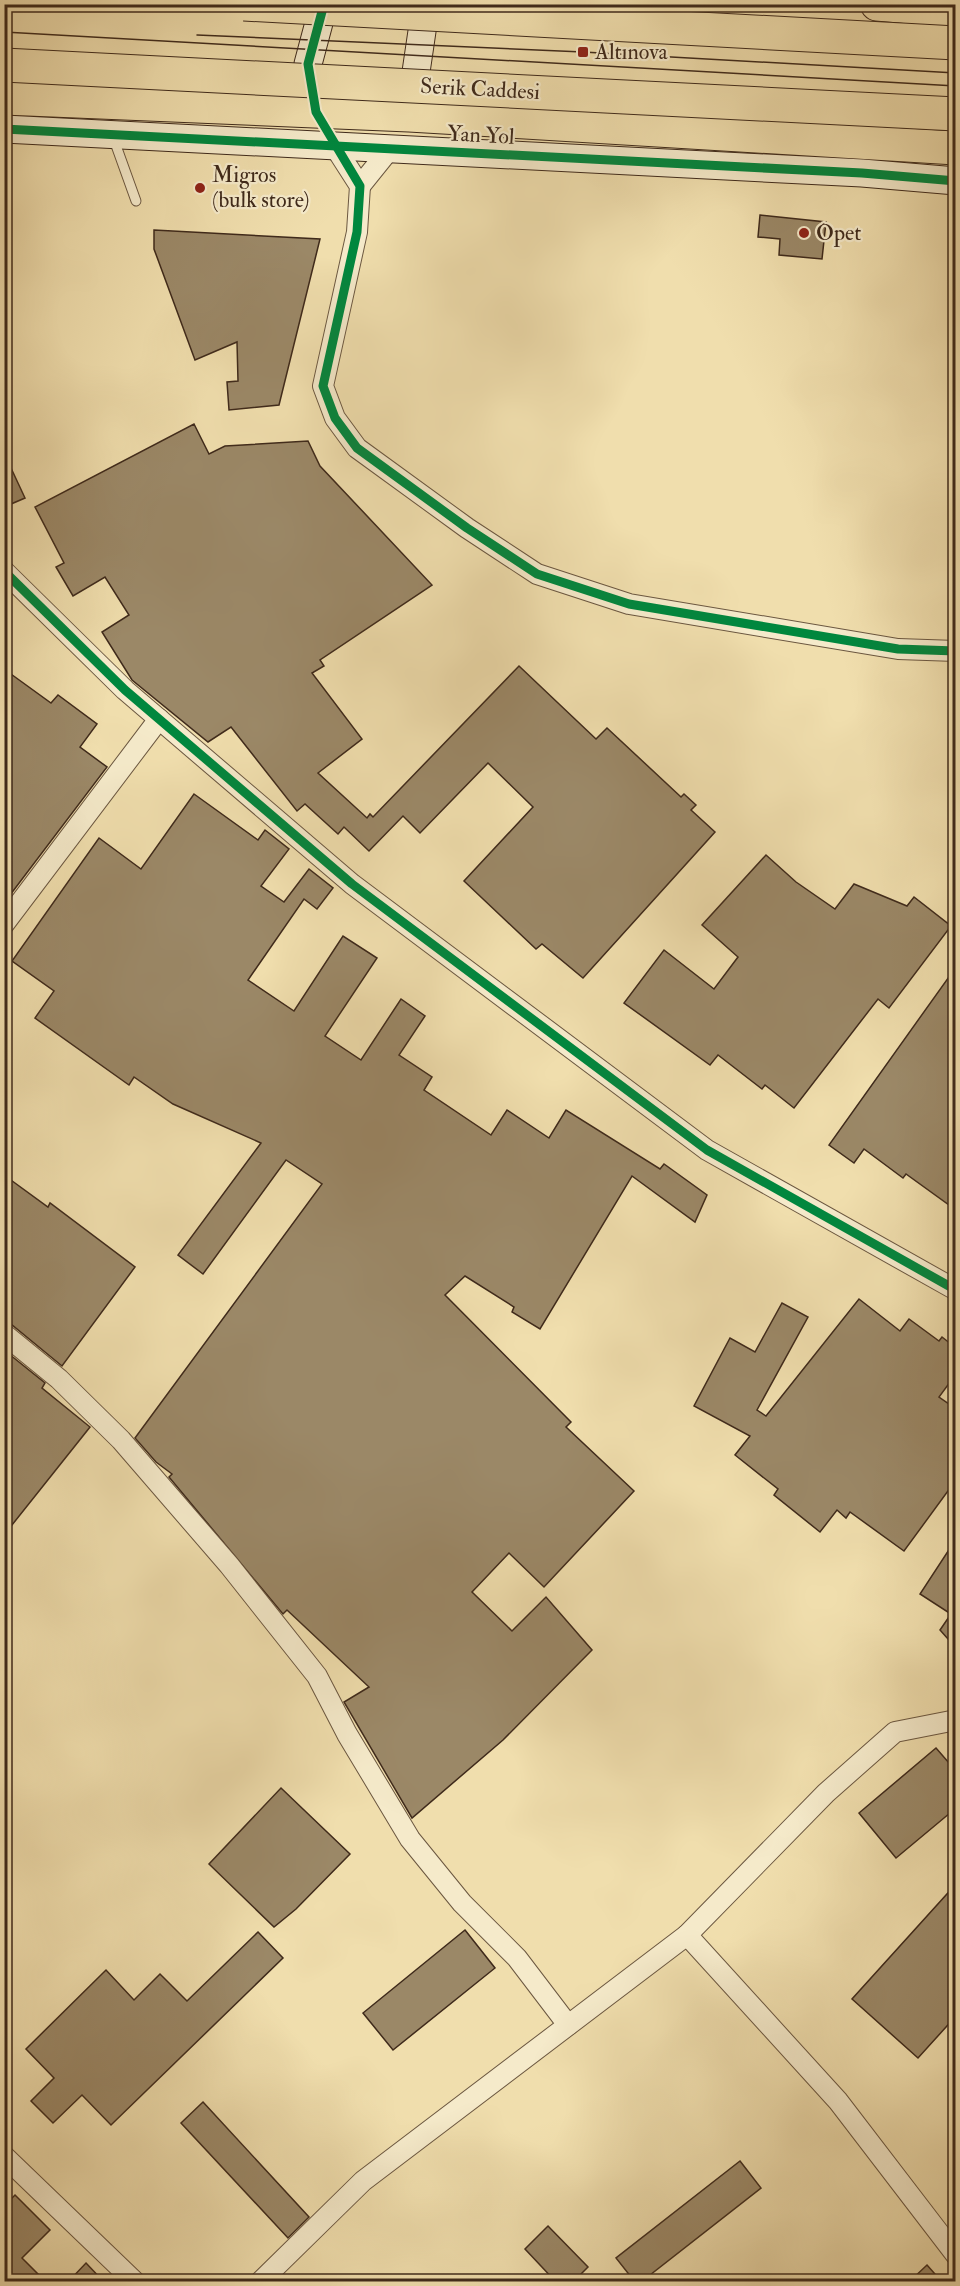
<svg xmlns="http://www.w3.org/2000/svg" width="960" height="2286" font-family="'IM FELL Double Pica',serif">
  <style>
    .building { fill: #9b8867; stroke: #3f2a1b; stroke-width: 1.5 }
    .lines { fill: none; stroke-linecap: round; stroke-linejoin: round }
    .lane-casing { stroke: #6b5740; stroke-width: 11 }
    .street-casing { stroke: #6b5740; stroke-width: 22 }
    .secondary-casing { stroke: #3f2a1b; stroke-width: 29 }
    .highway-casing { stroke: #3f2a1b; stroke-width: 35 }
    .lane { stroke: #f5eaca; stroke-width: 9 }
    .street { stroke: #f5eaca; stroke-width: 20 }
    .secondary { stroke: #f5eaca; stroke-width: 27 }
    .highway { stroke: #f0dead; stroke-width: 33 }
    .tram { stroke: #3f2a1b; stroke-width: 1.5 }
    .highway-bridge-casing { stroke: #3f2a1b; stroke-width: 35; stroke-linecap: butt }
    .highway-bridge { stroke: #f0dead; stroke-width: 33 }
    .cycleway-casing { stroke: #f5eaca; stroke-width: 13 }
    .cycleway { stroke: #00873e; stroke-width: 9 }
    .poi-dot { fill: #8f2418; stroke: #f5eaca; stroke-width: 2 }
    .labels { text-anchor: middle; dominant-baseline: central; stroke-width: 4.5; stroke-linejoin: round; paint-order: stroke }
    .poi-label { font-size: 22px; fill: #3f2a1b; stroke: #f5eaca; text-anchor: start }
    .street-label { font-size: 22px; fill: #3f2a1b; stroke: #f5eaca }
  </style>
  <rect width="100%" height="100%" fill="#f0dead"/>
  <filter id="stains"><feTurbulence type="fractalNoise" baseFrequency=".00333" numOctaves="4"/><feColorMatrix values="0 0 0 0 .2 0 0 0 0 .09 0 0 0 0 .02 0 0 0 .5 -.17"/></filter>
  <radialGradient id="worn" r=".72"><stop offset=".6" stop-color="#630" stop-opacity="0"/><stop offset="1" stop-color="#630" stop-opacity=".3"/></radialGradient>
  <g class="building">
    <path d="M760,215l66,7 -4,37 -43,-4 1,-16 -22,-2z"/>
    <path d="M154,230l166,9 -41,166 -50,5 -2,-28 11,-1 -1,-39 -42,18 -41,-111z"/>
    <path d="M194,424l15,30 16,-8 83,-5 12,25 112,119 -112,75 4,6 -12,7 50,66 -44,34 49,45 3,-4 3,3 146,-151 77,73 11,-11 74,69 3,-3 12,11 -5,5 24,22 -132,146 -41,-34 -6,5 -72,-68 69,-74 -45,-44 -68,70 -17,-17 -34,35 -25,-24 -6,7 -33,-30 -8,7 -66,-84 -23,15 -76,-62 -30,-48 27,-17 -24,-38 -32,19 -17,-29 8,-4 -29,-56z"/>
    <path d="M4,453l21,45 -21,9z"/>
    <path d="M4,669l47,34 7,-8 39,29 -17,23 27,20 -103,136z"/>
    <path d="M194,794l64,46 7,-10 24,19 -28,37 23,16 25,-33 24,19 -16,21 -13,-10 -56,81 46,31 49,-75 34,22 -52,78 36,24 40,-61 24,17 -26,39 33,22 -8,13 67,45 16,-25 42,28 17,-28 94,59 4,-5 43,31 -12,27 -63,-46 -92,153 -28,-17 2,-5 -49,-31 -20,19 126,127 -5,5 68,64 -90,96 -35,-34 -37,39 40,39 34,-34 46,53 -89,90 -91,78 -68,-116 25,-15 -82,-77 -4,4 -114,-137 3,-3 -16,-12 -21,-24 187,-254 -36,-24 -83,114 -25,-19 83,-112 -88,-39 -39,-27 -5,8 -94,-67 19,-27 -42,-30 87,-123 42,31z"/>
    <path d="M766,855l30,27 39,27 19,-25 53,22 7,-9 37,29 -62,82 -11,-9 -84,109 -29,-23 -3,4 -44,-34 -8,10 -86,-62 40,-53 50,39 24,-32 -36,-32z"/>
    <path d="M956,967v243l-50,-36 -3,4 -39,-29 -10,14 -25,-18z"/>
    <path d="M4,1175l44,32 2,-4 85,64 -73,99 -50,-41 -8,-3z"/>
    <path d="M859,1299l41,32 9,-12 30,22 3,-4 14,11v26l-17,23 17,12v71l-52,71 -54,-39 -4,6 -9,-8 -17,22 -46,-37 4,-6 -43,-34 15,-19 -56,-30 36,-68 25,14 27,-49 26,14 -51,93 9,6z"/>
    <path d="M4,1350l41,33 -3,5 48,39 -86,108z"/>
    <path d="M956,1539v109l-16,-18 11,-16 -31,-20z"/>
    <path d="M936,1748l20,23v37l-60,50 -37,-45z"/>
    <path d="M281,1788l69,66 -54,55 -22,18 -65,-63z"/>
    <path d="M956,1884v132l-38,42 -66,-59z"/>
    <path d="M465,1930l30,38 -102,82 -30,-37z"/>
    <path d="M258,1932l25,26 -172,167 -29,-30 -29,28 -22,-22 23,-23 -28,-29 80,-79 28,30 26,-26 27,27z"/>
    <path d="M203,2102l106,115 -21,21 -107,-115z"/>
    <path d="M740,2161l21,27 -120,94h-6l-19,-24z"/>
    <path d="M15,2195l35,35 -28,28 24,24h-42v-76z"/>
    <path d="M548,2226l40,41 -15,15h-17l-31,-33z"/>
    <path d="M86,2263l18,19h-36z"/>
    <path d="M927,2265l15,17h-33z"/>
  </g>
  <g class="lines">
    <defs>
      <path id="lane" d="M113,137l23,64"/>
      <g id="street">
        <path d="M335,147l25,39 -3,46 -34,154 12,32 22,30 110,80 70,46 92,30 269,45 58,2"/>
        <path d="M360,186l29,-36"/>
        <path d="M4,571l121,119 227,194 355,266 249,140"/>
        <path d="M4,924l155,-205"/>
        <path d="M4,1334l55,45 62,61 108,125 88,111 30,58 63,105 52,64 55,55 51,67"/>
        <path d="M687,1935l151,166 118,154"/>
        <path d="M4,2156l131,126"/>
        <path d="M260,2282l103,-101 324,-246 139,-142 69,-61 61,-12"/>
      </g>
      <g id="secondary">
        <path d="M314,100l-6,-36 16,-60"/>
        <path d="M411,106l15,-102"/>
        <path d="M4,129l858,44 94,8"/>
      </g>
      <g id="highway">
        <path d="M877,4l79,7"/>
        <path d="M4,98l405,17 547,33"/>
      </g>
    </defs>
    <use href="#lane" class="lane-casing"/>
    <use href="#street" class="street-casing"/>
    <use href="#secondary" class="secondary-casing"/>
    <use href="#highway" class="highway-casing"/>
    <use href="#lane" class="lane"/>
    <use href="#street" class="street"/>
    <use href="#secondary" class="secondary"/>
    <use href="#highway" class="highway"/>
    <g class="tram">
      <path d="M4,32l952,54"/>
      <path d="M197,35l386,17 373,21"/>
    </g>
    <defs>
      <g id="highway-bridge">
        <path d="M244,4l712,39"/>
        <path d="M4,65l952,49"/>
      </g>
    </defs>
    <use href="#highway-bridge" class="highway-bridge-casing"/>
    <use href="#highway-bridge" class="highway-bridge"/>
    <defs>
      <g id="cycleway">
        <path d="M324,4l-16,60 8,48 44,74 -3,46 -34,154 12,32 22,30 110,80 70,46 92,30 269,45 58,2"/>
        <path d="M4,129l858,44 94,8"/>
        <path d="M4,571l121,119 227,194 355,266 249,140"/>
      </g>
    </defs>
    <use href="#cycleway" class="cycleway-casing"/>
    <use href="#cycleway" class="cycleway"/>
  </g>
  <g class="poi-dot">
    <rect x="577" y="46" width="12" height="12" rx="3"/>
    <circle cx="200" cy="188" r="6"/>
    <circle cx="804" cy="233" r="6"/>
  </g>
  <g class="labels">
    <g class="poi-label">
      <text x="595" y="52">Altınova</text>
      <text x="212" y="175">Migros<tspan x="212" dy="25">(bulk store)</tspan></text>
      <text x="816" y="233">Opet</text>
    </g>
    <g class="street-label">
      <text transform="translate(480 89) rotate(3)">Serik Caddesi</text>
      <text transform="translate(481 135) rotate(3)">Yan Yol</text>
    </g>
  </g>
  <rect width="960" height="2286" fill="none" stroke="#f0dead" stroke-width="24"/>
  <rect x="6" y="6" width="948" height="2274" fill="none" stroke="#3f2a1b" stroke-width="3"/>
  <rect x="12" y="12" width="936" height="2262" fill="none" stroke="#3f2a1b" stroke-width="1.5"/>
  <rect width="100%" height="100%" filter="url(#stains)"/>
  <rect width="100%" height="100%" fill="url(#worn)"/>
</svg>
